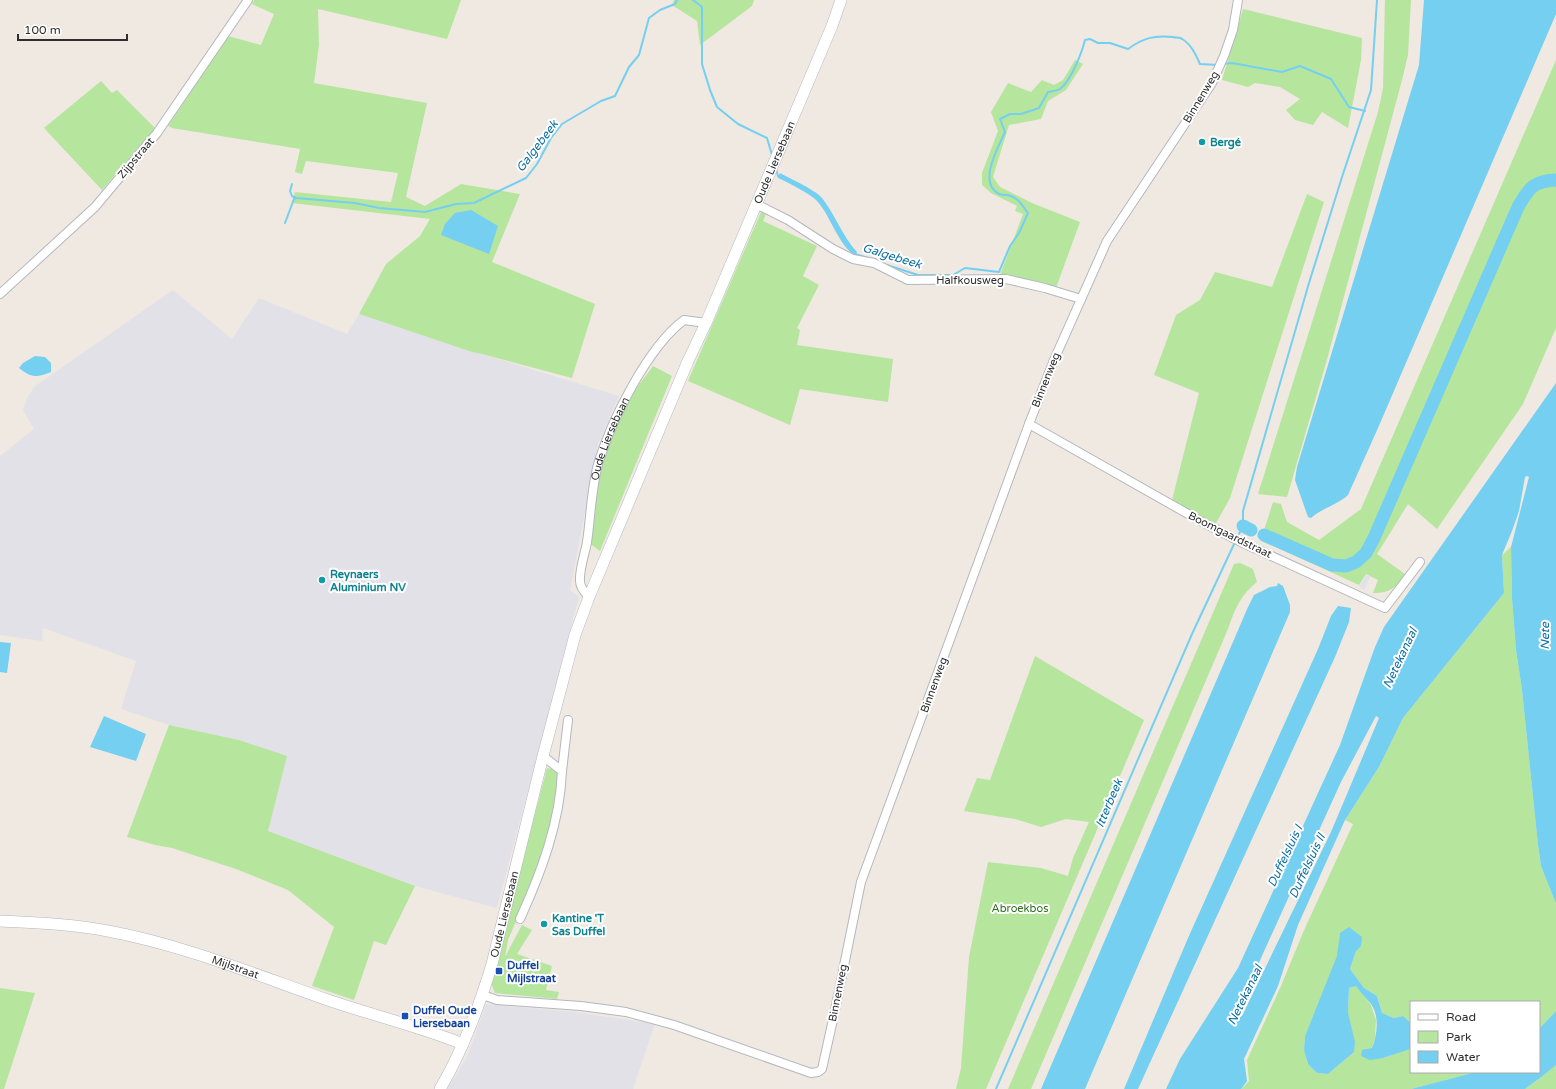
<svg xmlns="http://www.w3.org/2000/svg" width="1556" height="1089" font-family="'Varela Round',sans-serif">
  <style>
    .industrial { fill: #e3e1e8 }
    .green { fill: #b6e59e }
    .water { fill: #75cff0; fill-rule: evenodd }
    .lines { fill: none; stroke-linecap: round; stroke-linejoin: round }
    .stream { stroke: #75cff0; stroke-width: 2 }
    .river { stroke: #75cff0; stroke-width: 13 }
    .street-casing { stroke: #b4b7c1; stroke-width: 10 }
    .secondary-casing { stroke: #b4b7c1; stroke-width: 12 }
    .street { stroke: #fff; stroke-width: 8 }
    .secondary { stroke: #fff; stroke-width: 11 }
    .culture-dot { fill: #0f9aa8; stroke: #fff; stroke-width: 1.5 }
    .transit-dot { fill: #1a4fb4; stroke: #fff; stroke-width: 1.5 }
    .labels { text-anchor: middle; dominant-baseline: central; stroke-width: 4; stroke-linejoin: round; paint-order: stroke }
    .street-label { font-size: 11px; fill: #2e2e2e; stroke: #fff }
    .culture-label { font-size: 11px; font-weight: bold; fill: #0d838f; stroke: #fff; text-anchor: start }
    .park-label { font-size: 11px; fill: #2c6e1b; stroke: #fff }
    .transit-label { font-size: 11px; font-weight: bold; fill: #164399; stroke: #fff; text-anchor: start }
    .water-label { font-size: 12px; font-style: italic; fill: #0d6fa3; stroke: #fff }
  </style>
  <rect width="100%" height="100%" fill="#efe9e1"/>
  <g class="industrial">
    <path d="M173,290l59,49 27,-41 88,36 12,-20 113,38 10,2 137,42 -21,48 -28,146 9,7 -82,311 -82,-22 -148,-55 -11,-86 -17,-5 -70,-15 -48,-16 15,-48 -93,-33 -1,13 -42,-6v-179l34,-27 -11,-19 4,-12 7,-11z"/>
    <path d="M1366,575l4,2 -6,13 -5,-3z"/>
    <path d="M486,1004l88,8 81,12 -22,65h-186l21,-34z"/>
  </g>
  <g class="green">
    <path d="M254,0h207l-14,39 -129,-30 1,36 -5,38 113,20 -21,94 19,9 36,-22 59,10 -28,68 103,42 -23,74 -90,-24 -10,-2 -113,-38 27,-50 34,-28 10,-17 -138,-16 3,-11 96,10 7,-29 -92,-12 -4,13 -7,-2 5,-23 -128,-21 -4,-2 60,-90 33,9 13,-31 -22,-10z"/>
    <path d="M674,0h80l-2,6 -52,39 -3,-24 -25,-16z"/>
    <path d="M1385,0h26l-3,55 -6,25 -74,276 -41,141 -29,-3 120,-382 5,-24z"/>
    <path d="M1243,9l119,29 -1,22 -13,68 -26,-16 -9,13 -18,-5 -9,-10 14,-11 -20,-12 -25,-4 -7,4 -26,-7z"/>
    <path d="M1075,60l8,4 -17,26 -18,11 -7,18 -32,6 -16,52 7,10 32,16 48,19 -24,66 -56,-13 23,-61 -8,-3 2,-5 -26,-13 -9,-8v-12l16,-42 -7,-19 17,-29 23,9 11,-12 12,5 9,-5z"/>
    <path d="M1556,60v268l-33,76 -86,125 -29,-25 -31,50 28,20c-9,14 -15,19 -32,19l5,-13 -12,-6 -7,11 -98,-45 12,-38 8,2 6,18 32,18 42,-31z"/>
    <path d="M101,81l11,12 5,-3 38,38 -53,62 -58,-62z"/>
    <path d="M1307,194l17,8 -94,296 -15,27 -43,-25 27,-107 -45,-18 22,-60 24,-15 15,-28 57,15z"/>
    <path d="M761,212l5,2 -3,7 54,25 -14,30 16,9 -22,43 3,2 -3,15 96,14 -5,43 -88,-13 -10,36 -102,-44z"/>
    <path d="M653,366l19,10 -72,175 -11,-8c5,-52 17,-104 44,-150 6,-9 14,-18 20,-27z"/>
    <path d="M1511,547l1,51 4,52 6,40 16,155 3,21 15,38v107l-17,18v-27h-128v21l-8,-7 -9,2 -12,-5 -5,-17 -13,-8 -14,-19 6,-18 -16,-18 -2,23 -33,80 -1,14 4,14 9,9 11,1 26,-22c1,-14 -5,-25 -6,-38 0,-9 1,-18 1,-26l7,-2 15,19 5,15 -1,18 -3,10 11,10 28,-9v23h65l-65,17h-170l8,-8 -2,-21 34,-74 24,-58 48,-104 -8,-4 34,-53 24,-49 101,-125 -2,-38z"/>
    <path d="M1240,563l13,6 4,13c-17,14 -22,27 -29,47l-197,460h-23l226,-525z"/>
    <path d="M1035,656l109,64 -158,369h-30l5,-21 8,-111 19,-95 53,6 27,8 5,-18 16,-36 -23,-3 -25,8 -26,-8 -51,-8 13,-33 13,2z"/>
    <path d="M169,725l70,15 48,16 -19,75 147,55 -29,59 -12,-4 -20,59 -42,-14 22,-59 -46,-37 -52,-21 -64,-21 -17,-3 -28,-8z"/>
    <path d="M547,768l9,2 3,6 -3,28 -17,64 -31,72 -3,17 17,-32 10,5 -15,24 35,12 -6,24 13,2 -2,7 -62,-6 -4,-10z"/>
    <path d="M0,988l35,5 -31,96h-4z"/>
    <path d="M1556,1065v24h-31l19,-14z"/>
  </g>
  <g class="water">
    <path d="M1424,0h132v14l-178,414 -30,67c-11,10 -26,13 -37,23l-3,-1 -13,-37 2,-13 122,-402z"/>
    <path d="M780,173c11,6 34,16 42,25 13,16 20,38 35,54l-1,3c-16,-5 -27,-44 -41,-56 -10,-8 -26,-16 -37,-21z"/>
    <path d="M471,210l27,16 -9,28 -48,-19 4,-11 10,-11z"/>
    <path d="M35,356l10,1 6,6v9c-15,6 -19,6 -32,-4l4,-5z"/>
    <path d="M1556,383v521l-15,-38 -3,-21 -16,-155 -6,-40 -4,-52 -1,-51 18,-70 -2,-1 -2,1 -6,34 -7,20 -10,24 2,38 -101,125 -24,49 -34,53 -47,105 -20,61 -34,73 3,22 -6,8h-75l14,-30 58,-91 102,-223 35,-98 9,-20zM1376,716l3,2 -48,114 -89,184 -3,1 -1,-2 23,-57 80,-176z"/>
    <path d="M1278,583l5,3 7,19v7l-205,477h-44l207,-482 6,-12 16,-8 7,-1z"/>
    <path d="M1338,606l13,2 -2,14 -14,35 -197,432h-14l64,-151 130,-289 13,-33z"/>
    <path d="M0,642l11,1 -4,30 -7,-1z"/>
    <path d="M104,716l42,18 -10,27 -46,-14z"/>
    <path d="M1349,927l13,10 -1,9 -5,5 -6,18 14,19 13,8 5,17 12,5 9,-2 8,7v26l-28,9 -13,2 -9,-4 1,-6 10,-2c5,-13 8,-31 -1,-44 -5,-6 -10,-11 -15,-18l-7,2 -1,25 7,29 -1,10 -26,22 -11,-1 -9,-9 -4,-14 1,-14 32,-80 3,-23z"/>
    <path d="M1556,1011v54l-12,10 -19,14h-114l65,-17h63v-43z"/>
  </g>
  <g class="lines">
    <g class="stream">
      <path d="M693,0l9,7v57l8,26 7,17 21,17 29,14 5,17"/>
      <path d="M1222,64l10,-1 50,9 18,-6 31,13 18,28 16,4"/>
      <path d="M776,169l2,7 3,1"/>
      <path d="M292,184l-2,7 2,5 4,2 59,5 24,5 46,4 31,-8 18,-1 52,-25 11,-14 14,-26 11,-14 39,-23 14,-5 14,-29 10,-12 10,-37 11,-8 15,-6 2,-4"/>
      <path d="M285,223l9,-24 2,-1"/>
      <path d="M855,254l13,4"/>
      <path d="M887,265l31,10h35l12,-7 34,4 11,-26 9,-13 9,-20c-7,-9 -9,-15 -20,-18 -3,0 -7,0 -9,-1 -22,-11 0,-48 6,-62l-5,-13 10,-5h11l18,-6 9,-16c3,-1 9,-1 12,-3 11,-8 22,-37 25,-49l5,-1 8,4h12l18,6c15,-11 26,-14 45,-12 2,1 7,0 9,2 9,5 14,16 18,25l18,1"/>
      <path d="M1237,538l6,-12v-15l66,-228 33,-106 29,-87 6,-90"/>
      <path d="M996,1089l196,-455 43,-92"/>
    </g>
    <g class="river">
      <path d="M1243,526l8,4"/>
      <path d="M1264,535l68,30 14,1 10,-4 10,-9 8,-15 144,-331c11,-19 15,-26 38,-27"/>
    </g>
    <defs>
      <g id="street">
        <path d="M756,204l32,16 45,29 20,10 21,4 34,17 98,-1 39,9 36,11"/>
        <path d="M0,294l95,-87 62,-74 91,-133"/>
        <path d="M1029,424l175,99 39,20 142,65 35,-46"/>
        <path id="s1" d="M589,597c-4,-4 -9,-10 -9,-16 -1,-11 5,-27 7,-39 4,-26 4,-55 12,-81 13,-42 49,-114 85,-141l22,3"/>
        <path d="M562,771l6,-51"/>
        <path d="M520,919c21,-46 40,-96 42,-148l-19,-15"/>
        <path d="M483,995l14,5 84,6 45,6 48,13 137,48 7,-1 4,-3 12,-54 27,-133 168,-458 25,-64 53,-119 105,-158 12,-27 9,-26 5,-30"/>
      </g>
      <g id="secondary">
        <path id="s2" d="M0,921c36,2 73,3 108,10 75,14 146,43 217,68 46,16 93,27 138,45"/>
        <path id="s3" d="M440,1089c23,-39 39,-82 52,-125l51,-208 32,-121 14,-38 99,-236 18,-38 126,-297 9,-26"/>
      </g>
    </defs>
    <use href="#street" class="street-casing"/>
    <use href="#secondary" class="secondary-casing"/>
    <use href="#street" class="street"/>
    <use href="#secondary" class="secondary"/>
  </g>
  <g class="culture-dot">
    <circle cx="1202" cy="142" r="4"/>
    <circle cx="322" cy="580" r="4"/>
    <circle cx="544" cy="924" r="4"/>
  </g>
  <g class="transit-dot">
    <rect x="495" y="967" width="8" height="8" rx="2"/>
    <rect x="401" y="1012" width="8" height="8" rx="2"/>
  </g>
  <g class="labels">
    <g class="street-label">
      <text transform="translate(1201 97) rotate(-59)">Binnenweg</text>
      <text transform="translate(136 158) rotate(-50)">Zijpstraat</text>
      <text stroke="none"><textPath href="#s3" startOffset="988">Oude Liersebaan</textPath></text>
      <text x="970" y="280">Halfkousweg</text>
      <text transform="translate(1046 380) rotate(-68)">Binnenweg</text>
      <text stroke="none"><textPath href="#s1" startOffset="165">Oude Liersebaan</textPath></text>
      <text transform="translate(1230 535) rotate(26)">Boomgaardstraat</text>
      <text transform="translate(934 685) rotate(-70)">Binnenweg</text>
      <text stroke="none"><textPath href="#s3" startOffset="187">Oude Liersebaan</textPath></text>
      <text stroke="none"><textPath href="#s2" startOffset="241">Mijlstraat</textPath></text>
      <text transform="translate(838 993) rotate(-79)">Binnenweg</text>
    </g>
    <g class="culture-label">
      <text x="1210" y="142">Bergé</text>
      <text x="330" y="574">Reynaers<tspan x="330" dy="13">Aluminium NV</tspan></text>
      <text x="552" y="918">Kantine 'T<tspan x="552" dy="13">Sas Duffel</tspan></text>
    </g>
    <g class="park-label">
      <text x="1020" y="908">Abroekbos</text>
    </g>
    <g class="transit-label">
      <text x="507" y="965">Duffel<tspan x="507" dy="13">Mijlstraat</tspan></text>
      <text x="413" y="1010">Duffel Oude<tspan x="413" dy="13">Liersebaan</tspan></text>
    </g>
    <g class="water-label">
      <text transform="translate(537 146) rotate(-53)">Galgebeek</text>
      <text transform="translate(892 256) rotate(17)">Galgebeek</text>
      <text transform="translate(1545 636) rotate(-90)">Nete</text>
      <text transform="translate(1400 658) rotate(-65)">Netekanaal</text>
      <text transform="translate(1109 803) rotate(-67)">Itterbeek</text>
      <text transform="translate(1285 856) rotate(-65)">Duffelsluis I</text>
      <text transform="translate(1307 866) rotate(-65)">Duffelsluis II</text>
      <text transform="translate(1245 995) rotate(-64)">Netekanaal</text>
    </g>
  </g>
  <rect x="1410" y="1001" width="130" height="72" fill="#ffffff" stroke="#ababab"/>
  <rect x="1418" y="1014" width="20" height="6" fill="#ffffff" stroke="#ababab"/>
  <text x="1446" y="1021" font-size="12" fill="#2e2e2e">Road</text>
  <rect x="1418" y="1031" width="20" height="12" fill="#b6e59e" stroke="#ababab"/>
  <text x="1446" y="1041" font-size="12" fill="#2e2e2e">Park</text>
  <rect x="1418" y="1051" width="20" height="12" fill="#75cff0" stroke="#ababab"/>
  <text x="1446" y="1061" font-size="12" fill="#2e2e2e">Water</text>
  <path d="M18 34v6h109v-6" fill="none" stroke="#2e2e2e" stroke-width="2"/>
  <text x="24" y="34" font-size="12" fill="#2e2e2e" stroke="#ffffff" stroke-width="3" paint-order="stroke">100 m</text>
</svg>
